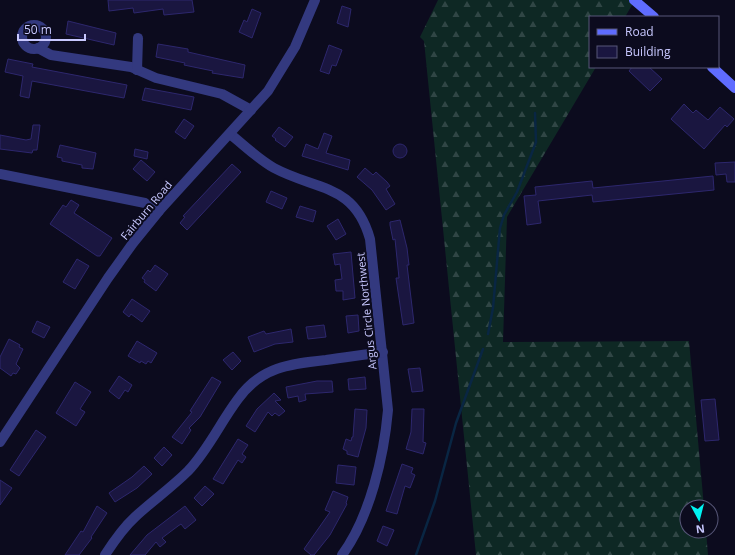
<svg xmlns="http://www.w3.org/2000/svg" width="735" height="555" font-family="'Open Sans',sans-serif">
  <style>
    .forest { fill: url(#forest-firs) }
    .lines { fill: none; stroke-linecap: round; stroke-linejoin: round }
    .stream { stroke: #092643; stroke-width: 2.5 }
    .building { fill: #1a1640; stroke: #2d276d }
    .minor { stroke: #33397f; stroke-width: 10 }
    .tertiary { stroke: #33397f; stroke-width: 10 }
    .secondary { stroke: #5f6cff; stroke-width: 10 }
    .labels { text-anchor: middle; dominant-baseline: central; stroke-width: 4; stroke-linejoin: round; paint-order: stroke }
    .street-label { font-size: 11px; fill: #c8c8ff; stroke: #0c0b1e }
  </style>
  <defs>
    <pattern id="forest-firs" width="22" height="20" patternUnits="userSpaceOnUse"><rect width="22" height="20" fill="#0e2824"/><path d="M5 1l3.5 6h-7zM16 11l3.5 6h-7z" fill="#304645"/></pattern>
  </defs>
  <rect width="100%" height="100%" fill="#0c0b1e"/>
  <path class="forest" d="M438,0h197l-10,17h-35v50h6l-89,150 -4,125 186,-1 15,166h-17v24h19l2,24h-232l-52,-514 -4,-4z"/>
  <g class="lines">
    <g class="stream">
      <path d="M488,334l5,-26 7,-80 4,-13 13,-23 19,-50 -1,-29"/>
      <path d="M416,555l19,-54 21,-78 27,-74"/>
    </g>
  </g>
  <g class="building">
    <path d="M108,0h84l2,12 -30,3 -1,-6 -29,4 -1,-5 -24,3z"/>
    <path d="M342,6l9,3 -3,18 -11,-4z"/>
    <path d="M252,9l9,4 -9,25 -13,-6 5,-12 3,2z"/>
    <path d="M68,21l48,12 -2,12 -48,-11z"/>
    <path d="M158,44l30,5v3l57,13 -2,13 -31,-5 1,-2 -29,-6 1,-2 -29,-6z"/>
    <path d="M329,45l13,5 -6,16 -4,-1 -3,9 -9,-3z"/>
    <path d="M8,59l25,5 -1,3 95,18 -3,13 -92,-17 -3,17 -9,-2 3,-20 -18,-4z"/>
    <path d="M632,67h17l13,12 -12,12 -21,-20z"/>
    <path d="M145,88l49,9 -3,13 -49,-10z"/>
    <path d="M684,104l9,9 3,-3 12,10 12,-13 14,12 -7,8 -2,-2 -21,24 -33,-30z"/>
    <path d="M184,119l10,7 -9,13 -10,-7z"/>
    <path d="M33,125h7l-3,25h-4l-1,3 -32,-4v-14l26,5 5,-1z"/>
    <path d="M279,127l14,10 -8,10 -10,-7 1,-1 -4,-3z"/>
    <path d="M324,133l8,3 -6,17 24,7 -2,10 -46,-14 4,-12 12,5z"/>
    <circle cx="400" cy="151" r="7"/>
    <path d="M60,145l36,8 -3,16 -11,-1v-3l-20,-4v-3l-5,-1z"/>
    <path d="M135,149l13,3 -1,7 -13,-3z"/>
    <path d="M141,160l14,12 -8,9 -14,-12z"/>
    <path d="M735,162v20h-8l-1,-8 -10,1 -1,-12z"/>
    <path d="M232,164l9,8 -54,58 -7,-7 5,-6 -2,-1z"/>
    <path d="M365,168l8,7 3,-3 11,10 3,4 -4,3 9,15 -9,6 -14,-20 -15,-13z"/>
    <path d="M713,176l1,14 -121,12 -1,-7 -54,6 3,22 -14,2 -3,-29 12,-1 -1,-8 57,-6 1,7z"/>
    <path d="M271,191l16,7 -5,11 -16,-7z"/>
    <path d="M71,200l8,5 -5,8 38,25 -12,18h-3l-47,-32 13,-19 3,2z"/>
    <path d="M300,206l16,5 -3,11 -17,-5z"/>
    <path d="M338,219l8,15 -10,6 -9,-14z"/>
    <path d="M400,220l7,28 2,17h-2l7,58 -11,2 -7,-47h3l-4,-39 -2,1 -3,-15v-3z"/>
    <path d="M351,252l4,46 -12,2v-9h-7l-1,-11 7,-1 -2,-15 -5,1 -2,-11z"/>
    <path d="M77,259l12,7 -14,23 -12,-7z"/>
    <path d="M155,265l13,9 -12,17 -12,-9 1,-2 -3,-2 6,-8 2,2z"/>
    <path d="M132,299l18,12 -8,11 -11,-8 -2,3 -6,-5z"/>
    <path d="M358,315l1,16 -11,2 -2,-17z"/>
    <path d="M37,321l13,6 -6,11 -12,-6z"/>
    <path d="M324,325l2,12 -18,2 -2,-12z"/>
    <path d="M291,329l2,13 -18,2 -21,8 -6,-15 16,-6 2,3z"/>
    <path d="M9,339l11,6 -1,2 4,2 -7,15 4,4 -4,6 -3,-1 -2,3 -11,-8v-11z"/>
    <path d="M137,341l20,12 -6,10 -3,-2 -2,3 -5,-3 -1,2 -12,-7z"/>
    <path d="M233,352l8,9 -9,9 -9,-10z"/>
    <path d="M420,368l3,23 -11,1 -4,-23z"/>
    <path d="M119,376l13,9 -4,7 -3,-2 -6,9 -10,-8z"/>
    <path d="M212,377l9,5 -21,35 -11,11 2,2 -9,14 -10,-7 20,-25 -2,-1z"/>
    <path d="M365,377l1,12 -17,1 -1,-11z"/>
    <path d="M317,381h15l1,11 -28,2 1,6 -7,2 -1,-6 -10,2 -2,-11z"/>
    <path d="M75,382l16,10 -11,17 5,3 -9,14 -20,-13z"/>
    <path d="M274,393l7,7 -6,1 10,10 -6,5 -4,-3 -3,3 -4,-4 -13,20 -9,-6 11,-17z"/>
    <path d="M715,399l4,41 -14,1 -4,-41z"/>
    <path d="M355,409l12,1 -1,18 -8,29 -11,-3v-3l-4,-2 3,-10 5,2 1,-4h1z"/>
    <path d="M412,409h12l-1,33 3,1 -3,11 -17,-5 5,-17z"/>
    <path d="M36,430l10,7 -27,39 -9,-6z"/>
    <path d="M238,439l10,6 -6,9 4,3 -4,6 -4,-3 -15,24 -10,-5z"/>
    <path d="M164,447l8,8 -10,11 -8,-8z"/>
    <path d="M402,464l11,4 -2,5 4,2 -5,13 -5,-2 -8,28 -11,-3z"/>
    <path d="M338,465l18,2 -2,18 -18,-2z"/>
    <path d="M144,466l8,8 -15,14 -22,14 -6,-9 23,-16z"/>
    <path d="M0,480l12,8 -12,17z"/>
    <path d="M205,486l9,8 -12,12 -8,-8z"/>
    <path d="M333,491l15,6 -2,6 1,1 -17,31 -16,20h-3l-7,-6 26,-37 -5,-2z"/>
    <path d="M97,506l10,7 -16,24 1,1 -13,17h-14l16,-24 2,1z"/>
    <path d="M185,506l11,14 -11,9 -4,-5 -3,2 -16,12 4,4 -6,5 -4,-5 -11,13h-15l17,-20z"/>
    <path d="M383,526l11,4 -7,16 -10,-5z"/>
  </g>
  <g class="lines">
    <g class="minor">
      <circle cx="34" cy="37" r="12"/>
      <path d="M38,48l13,7 80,12 25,11 66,16 29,16"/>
      <path d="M137,70l1,-32"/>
      <path d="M230,134c14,11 28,25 44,34 43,23 80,15 96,71l18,171c-4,46 -18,107 -46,145"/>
      <path d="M0,174l145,29 14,8"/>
      <path d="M105,555c9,-14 18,-27 30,-38 17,-16 36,-29 53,-46 20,-21 32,-48 50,-72 23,-32 51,-35 88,-39 19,-3 38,-5 57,-8"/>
    </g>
    <path class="tertiary" d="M0,442l108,-164 25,-35 26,-32 109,-120 27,-44 20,-47"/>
    <g class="secondary">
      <path d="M634,0l20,17"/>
      <path d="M712,67l23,21"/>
    </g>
  </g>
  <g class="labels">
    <g class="street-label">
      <text transform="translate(146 210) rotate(-50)">Fairburn Road</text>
      <text transform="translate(366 311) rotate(-96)">Argus Circle Northwest</text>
    </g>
  </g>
  <rect x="589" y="16" width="130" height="52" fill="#0c0b1e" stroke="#575778"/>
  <rect x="597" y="29" width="20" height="6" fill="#5f6cff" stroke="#575778"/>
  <text x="625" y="36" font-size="12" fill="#c8c8ff">Road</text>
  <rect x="597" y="46" width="20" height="12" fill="#1a1640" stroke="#575778"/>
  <text x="625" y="56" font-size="12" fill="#c8c8ff">Building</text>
  <g transform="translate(699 519) rotate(173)"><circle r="19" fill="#0c0b1e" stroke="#575778"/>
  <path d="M0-3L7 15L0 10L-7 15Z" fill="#00f3f1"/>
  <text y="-6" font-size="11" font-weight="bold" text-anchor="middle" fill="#c8c8ff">N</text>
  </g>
  <path d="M18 34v6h67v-6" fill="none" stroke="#c8c8ff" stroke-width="2"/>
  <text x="24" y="34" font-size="12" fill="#c8c8ff" stroke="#0c0b1e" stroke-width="3" paint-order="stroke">50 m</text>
</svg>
